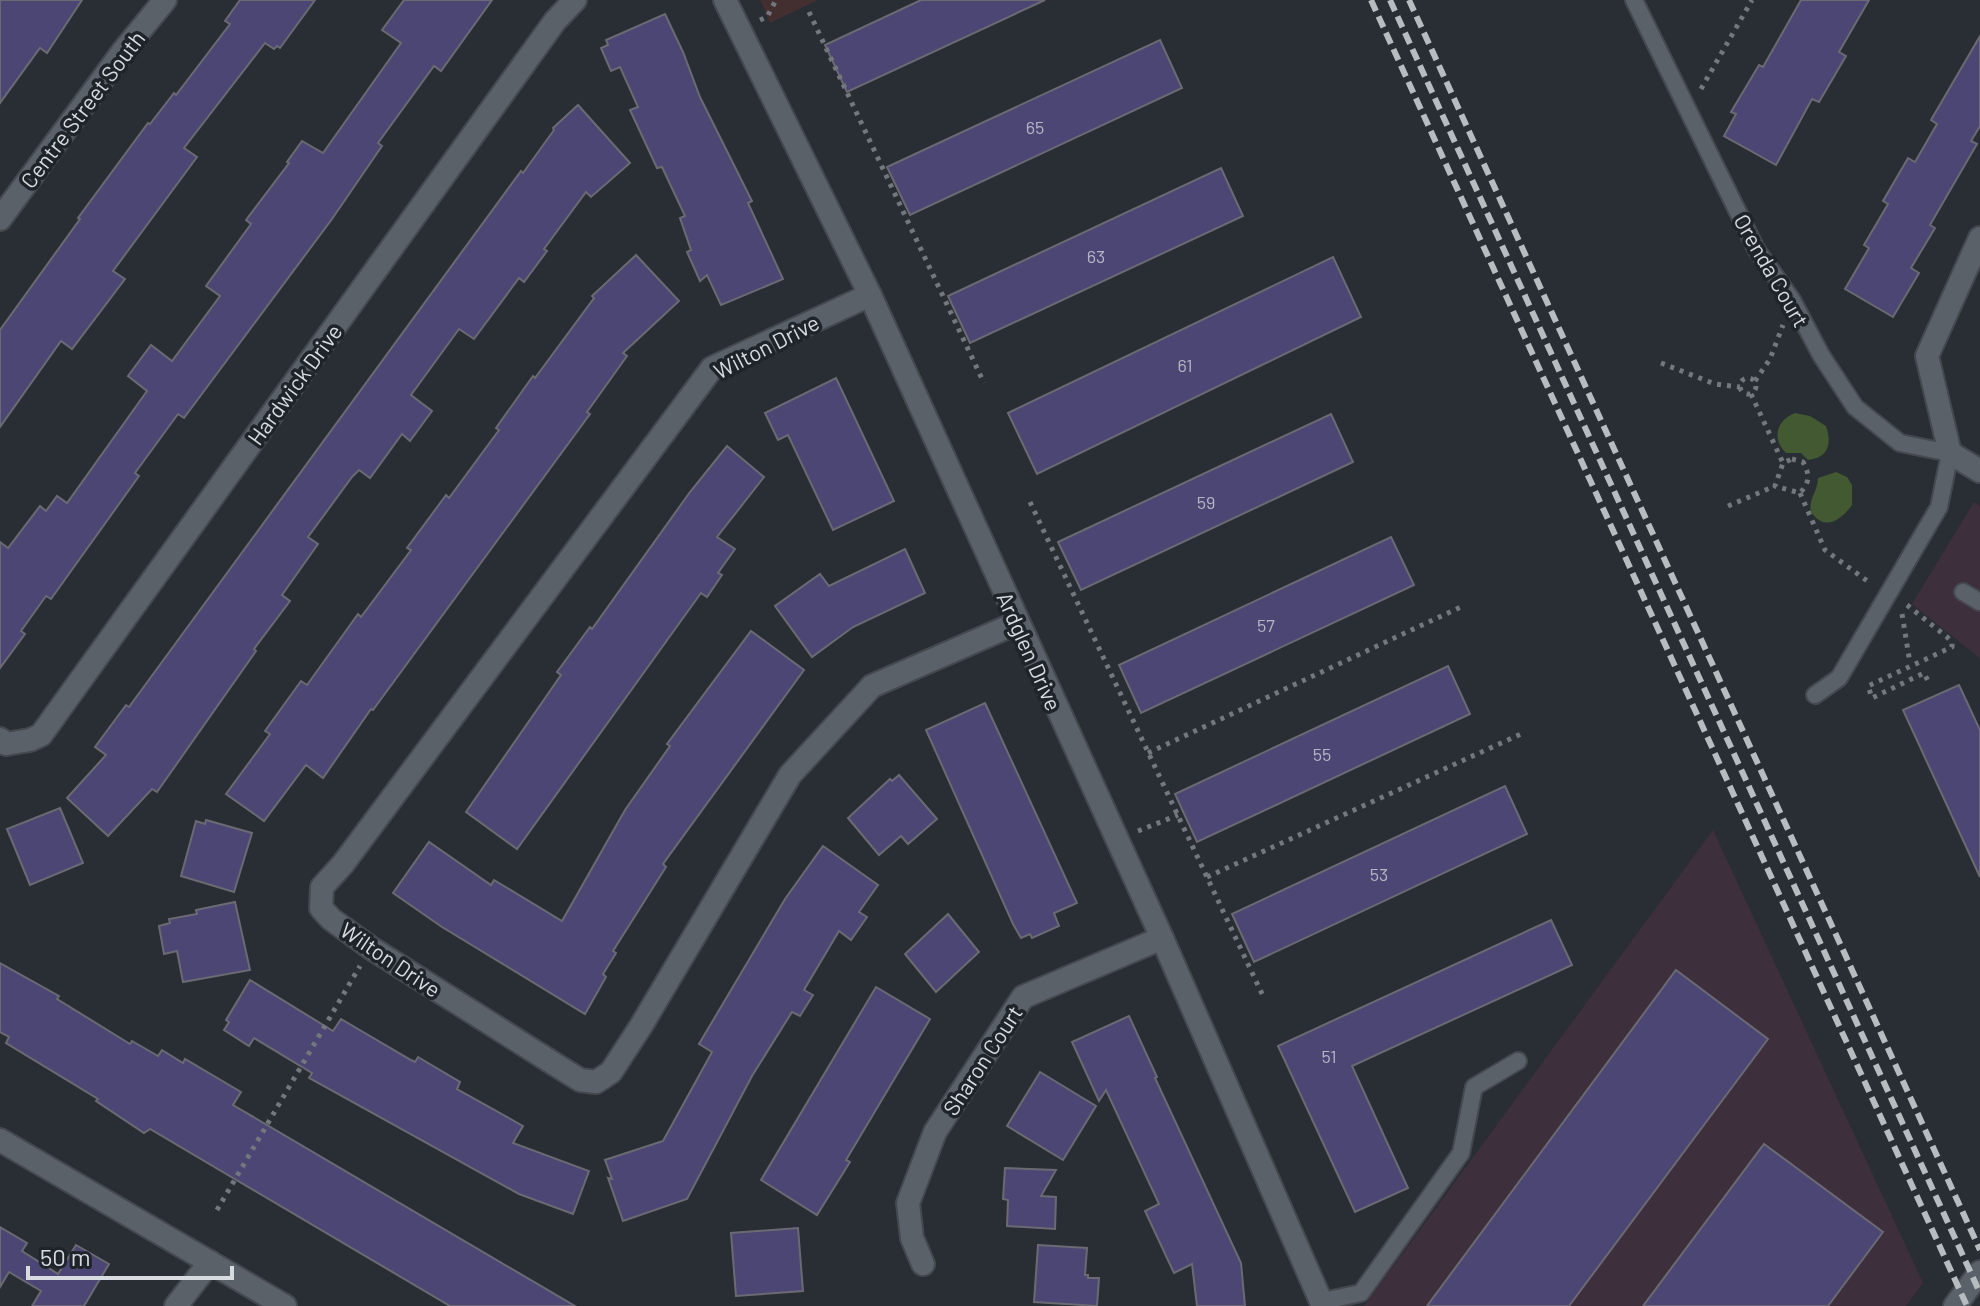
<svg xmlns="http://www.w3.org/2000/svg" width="1980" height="1306" font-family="Barlow,sans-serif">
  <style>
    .commercial { fill: #3e2f3c }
    .education { fill: #432e30 }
    .green { fill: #425931 }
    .building { fill: #4b4673; stroke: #6b6a73; stroke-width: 2 }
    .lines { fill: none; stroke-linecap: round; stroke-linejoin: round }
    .service-casing { stroke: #45494f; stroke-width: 20 }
    .minor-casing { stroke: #45494f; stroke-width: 26 }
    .tertiary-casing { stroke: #45494f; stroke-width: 26 }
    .secondary-casing { stroke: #45494f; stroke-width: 26 }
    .path { stroke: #73787d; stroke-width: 5; stroke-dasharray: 4 6; stroke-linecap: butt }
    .service { stroke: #5b6168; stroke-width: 16 }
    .minor { stroke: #5b6168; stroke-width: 22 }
    .tertiary { stroke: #5b6168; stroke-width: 22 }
    .secondary { stroke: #5b6168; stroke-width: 22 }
    .rail { stroke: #b7bcc0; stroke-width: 6; stroke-dasharray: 12 6; stroke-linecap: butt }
    .labels { text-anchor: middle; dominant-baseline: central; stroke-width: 7; stroke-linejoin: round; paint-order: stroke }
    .number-label { font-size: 18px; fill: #b5b6c5 }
    .street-label { font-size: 22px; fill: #d8dce0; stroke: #1f242a }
  </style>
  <rect width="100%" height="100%" fill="#282e34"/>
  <g class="commercial">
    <path d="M1974,502l6,4v152l-68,-54z"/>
    <path d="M1713,830l210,453 -17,23h-542z"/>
  </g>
  <path class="education" d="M760,0h58l-48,23z"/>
  <g class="green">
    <path d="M1795,413l15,3 16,10c6,17 3,32 -18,34l-7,-7h-15c-15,-15 -9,-33 9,-40z"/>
    <path d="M1836,472l11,5 5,8v20c-11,15 -27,27 -41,7 -3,-13 7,-21 7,-34z"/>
  </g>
  <g class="building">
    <path d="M0,0h82l-35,53 -7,-5 -40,55z"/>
    <path d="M240,0h75l-35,48 -3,-2 -3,3 -9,-6 -81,105 13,9 -84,114 12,8 -53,70 -11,-8 -61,86v-97l80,-111 -2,-1 70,-95 2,1 24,-31 2,2 54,-71 -5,-3z"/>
    <path d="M404,0h88l-51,71 -7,-5 -56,77 4,3 -50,73 -148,199 -6,-4 -43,59 4,3 -88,123 -5,-3 -25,35 4,3 -25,34v-126l8,6 32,-42 6,5 11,-15 10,7 80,-112 -19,-15 23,-31 21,16 48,-65 -14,-10 45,-62 -5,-4 43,-57 -2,-1 15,-21 21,12 78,-110 -19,-13z"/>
    <path d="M921,0h124l-198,92 -22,-47z"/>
    <path d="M1801,0h68l-30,52 7,4 -27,46 -7,-3 -36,66 -52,-29 12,-22 -5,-2 28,-47 4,2z"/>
    <path d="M665,14l18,38 17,45 52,104 -4,2 35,76 -62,26 -14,-30 -7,6 -13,-29 4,-2 -11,-32 5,-2 -23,-49 -5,1 -27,-58 8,-3 -18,-40 -9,4 -10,-23 7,-3 -2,-5z"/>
    <path d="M1980,36v90l-9,15 6,3 -47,81 5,3 -24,40 8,5 -26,44 -48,-28 24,-41 -5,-3 24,-41 -5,-3 25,-43 7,4 22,-38 -6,-4z"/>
    <path d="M1160,40l22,48 -272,127 -23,-48z"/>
    <path d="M578,105l52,58 -39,34 -5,-5 -42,57 3,2 -23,31 -5,-4 -45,61 -15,-10 -48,66 21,16 -22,30 -8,-7 -32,44 -11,-8 -7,7 -44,60 10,7 -36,51 8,6 -36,48 2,2 -99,141 -5,-3 -44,47 -41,-38 39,-43 -11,-8 31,-42 3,2 392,-536 2,2 31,-43 -1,-2z"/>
    <path d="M1221,168l22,48 -273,127 -22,-47z"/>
    <path d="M636,255l43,46 -56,52 4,3 -40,56 3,2 -217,296 -2,-1 -48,69 -17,-13 -42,56 -38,-27 44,-60 -5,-3 36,-50 6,4 51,-71 3,3 50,-67 -4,-2 39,-53 3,3 50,-68 -3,-2 37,-52 2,2 59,-80 -2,-2z"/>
    <path d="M1333,257l28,60 -324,157 -29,-61z"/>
    <path d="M836,378l58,123 -61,29 -45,-95 -10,5 -13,-27z"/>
    <path d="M1331,414l22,48 -272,128 -23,-48z"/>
    <path d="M727,446l37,31 -47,60 18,12 -17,24 4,2 -15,22 -6,-4 -184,256 -51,-37 95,-137 -4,-3 33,-45 2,2 98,-137z"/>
    <path d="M1391,537l23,48 -273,128 -22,-48z"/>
    <path d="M905,549l20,44 -72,34 -41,30 -37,-51 45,-32 9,12z"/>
    <path d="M751,631l53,39 -141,194 3,3 -53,84 3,2 -13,21 3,3 -21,37 -143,-87 -49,-34 36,-51 62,43 3,-5 68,41 63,-111 45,-64 -3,-2z"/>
    <path d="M1448,666l22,48 -273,128 -22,-48z"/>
    <path d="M1959,685l21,45v147l-77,-167z"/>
    <path d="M985,703l92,200 -23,10 5,13 -27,12 -2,-4 -9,4 -8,-14 -87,-194z"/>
    <path d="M899,775l38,44 -29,25 -7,-8 -22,19 -31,-37 42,-39 2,2z"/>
    <path d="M1505,786l22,48 -273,128 -22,-48z"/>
    <path d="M60,808l23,55 -53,22 -23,-56z"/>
    <path d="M206,820l46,13 -18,59 -53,-16 15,-55 9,3z"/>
    <path d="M823,846l55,39 -19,27 8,5 -16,23 -12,-9 -35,59 9,5 -13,21 -8,-4 -40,64 -65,123 -64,22 -15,-43 4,1 -7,-19 58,-19 49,-89 -13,-8 86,-145z"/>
    <path d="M235,902l15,68 -67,12 -6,-31 -13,3 -5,-28 11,-3 -1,-4 28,-5 -1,-4z"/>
    <path d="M948,914l31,38 -43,40 -31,-38z"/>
    <path d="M1551,920l21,45 -220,101 56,122 -53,24 -77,-166z"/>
    <path d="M0,963l59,33 -2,3 73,45 2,-3 26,15 4,-6 21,13 2,-4 56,33 -8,13 342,201h-125l-300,-177 -6,4 -48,-32 2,-2 -92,-56 3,-6 -9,-5z"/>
    <path d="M1676,970l92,69 -199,267h-142z"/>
    <path d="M250,980l83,51 8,-12 70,41 4,2 3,-5 42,25 -3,7 66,37 -10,17 76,28 -16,43 -54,-20 -210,-116 3,-5 -58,-35 -5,8 -25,-16 5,-8 -3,-2z"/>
    <path d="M876,987l54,32 -84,141 4,2 -33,53 -56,-35z"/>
    <path d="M1129,1016l28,61 -2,1 86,185 4,43h-48l-5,-42 -18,9 -29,-62 14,-7 -53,-114 -7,11 -27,-59z"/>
    <path d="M1040,1072l56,34 -33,54 -56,-34z"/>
    <path d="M1764,1144l119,88 -55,74h-185z"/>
    <path d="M1005,1168l51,2 -15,26 15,1 -1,32 -48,-3 1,-26 -5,-1z"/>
    <path d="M0,1227l27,16 -5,8 36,23 18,-29 33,19 -25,42h-52l9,-15 -32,-19 -9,15z"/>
    <path d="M798,1228l5,63 -67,5 -5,-63z"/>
    <path d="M1038,1245l49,3 -2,27h3v3h11l-2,28 -63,-4z"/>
  </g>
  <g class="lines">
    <defs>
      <g id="service">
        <path d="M1634,0l122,249 36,51 29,55 34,52 45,36 50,10 -11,54 -100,171 -24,17"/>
        <path d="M1963,592l17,10"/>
        <path d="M1323,1301l38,-8 100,-140 13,-66 44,-26"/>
      </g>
      <g id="minor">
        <path d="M725,0l145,295 292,643 161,368"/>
        <path d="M1980,238l-53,118 23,97 30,18"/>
        <path d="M870,295l-158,73 -369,496 -21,23 -1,21 10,11 40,29 177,112 32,20 16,2 15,-10 30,-46 149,-251 82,-89 145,-63"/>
        <path d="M0,739l6,5 24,-4 11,-5 514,-714 20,-21"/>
        <path d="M923,1264l-11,-26 -4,-35 27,-71 88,-135 139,-59"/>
        <path d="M176,1306l34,-44"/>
      </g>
      <g id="tertiary">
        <path d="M0,219l124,-169 41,-50"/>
        <path d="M0,1140l285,166"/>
      </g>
      <path id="secondary" d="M1955,1306l25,-34"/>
    </defs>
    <use href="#service" class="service-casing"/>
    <use href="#minor" class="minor-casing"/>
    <use href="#tertiary" class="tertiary-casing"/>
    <use href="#secondary" class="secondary-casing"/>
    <g class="path">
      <path d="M809,12l175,371"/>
      <path d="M760,20l7,-3 9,-17"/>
      <path d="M1701,89l51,-89"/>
      <path d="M1661,363l54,21 25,3"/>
      <circle cx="1748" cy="386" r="8"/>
      <path d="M1755,381l15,-22 13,-34"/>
      <path d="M1751,394l32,69"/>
      <path d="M1792,459l11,3c7,13 7,20 -3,31l-25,-7 8,-23z"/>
      <path d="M1800,493l25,57 45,33"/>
      <path d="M1030,502l234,496"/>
      <path d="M1728,506l47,-20"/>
      <path d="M1907,605l40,32 5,5v5l-84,39 4,12 52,-25 4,8"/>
      <path d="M1902,614l8,49"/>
      <path d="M1148,753l317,-148"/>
      <path d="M1138,831l40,-16"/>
      <path d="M1207,877l314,-143"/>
      <path d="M217,1210l143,-244"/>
    </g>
    <use href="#service" class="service"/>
    <use href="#minor" class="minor"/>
    <use href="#tertiary" class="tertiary"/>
    <use href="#secondary" class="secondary"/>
    <g class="rail">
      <path d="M1371,0l596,1306"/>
      <path d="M1390,0l590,1293"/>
      <path d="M1409,0l571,1250"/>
    </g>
  </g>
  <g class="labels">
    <g class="number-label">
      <text x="1035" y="127">65</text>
      <text x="1096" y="256">63</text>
      <text x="1185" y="365">61</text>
      <text x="1206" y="502">59</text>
      <text x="1266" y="625">57</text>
      <text x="1322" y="754">55</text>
      <text x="1379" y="874">53</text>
      <text x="1329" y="1056">51</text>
    </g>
    <g class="street-label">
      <text transform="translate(82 109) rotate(-53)">Centre Street South</text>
      <text transform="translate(1772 270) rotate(60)">Orenda Court</text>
      <text transform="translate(766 346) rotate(-27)">Wilton Drive</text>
      <text transform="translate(294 384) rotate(-54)">Hardwick Drive</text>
      <text transform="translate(1030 651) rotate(66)">Ardglen Drive</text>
      <text transform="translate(391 959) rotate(34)">Wilton Drive</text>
      <text transform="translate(982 1060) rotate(-57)">Sharon Court</text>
    </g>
  </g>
  <path d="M28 1266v12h204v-12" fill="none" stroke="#d8dce0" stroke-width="4"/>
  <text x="40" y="1266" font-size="24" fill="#d8dce0" stroke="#1f242a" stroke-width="6" paint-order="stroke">50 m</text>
</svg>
